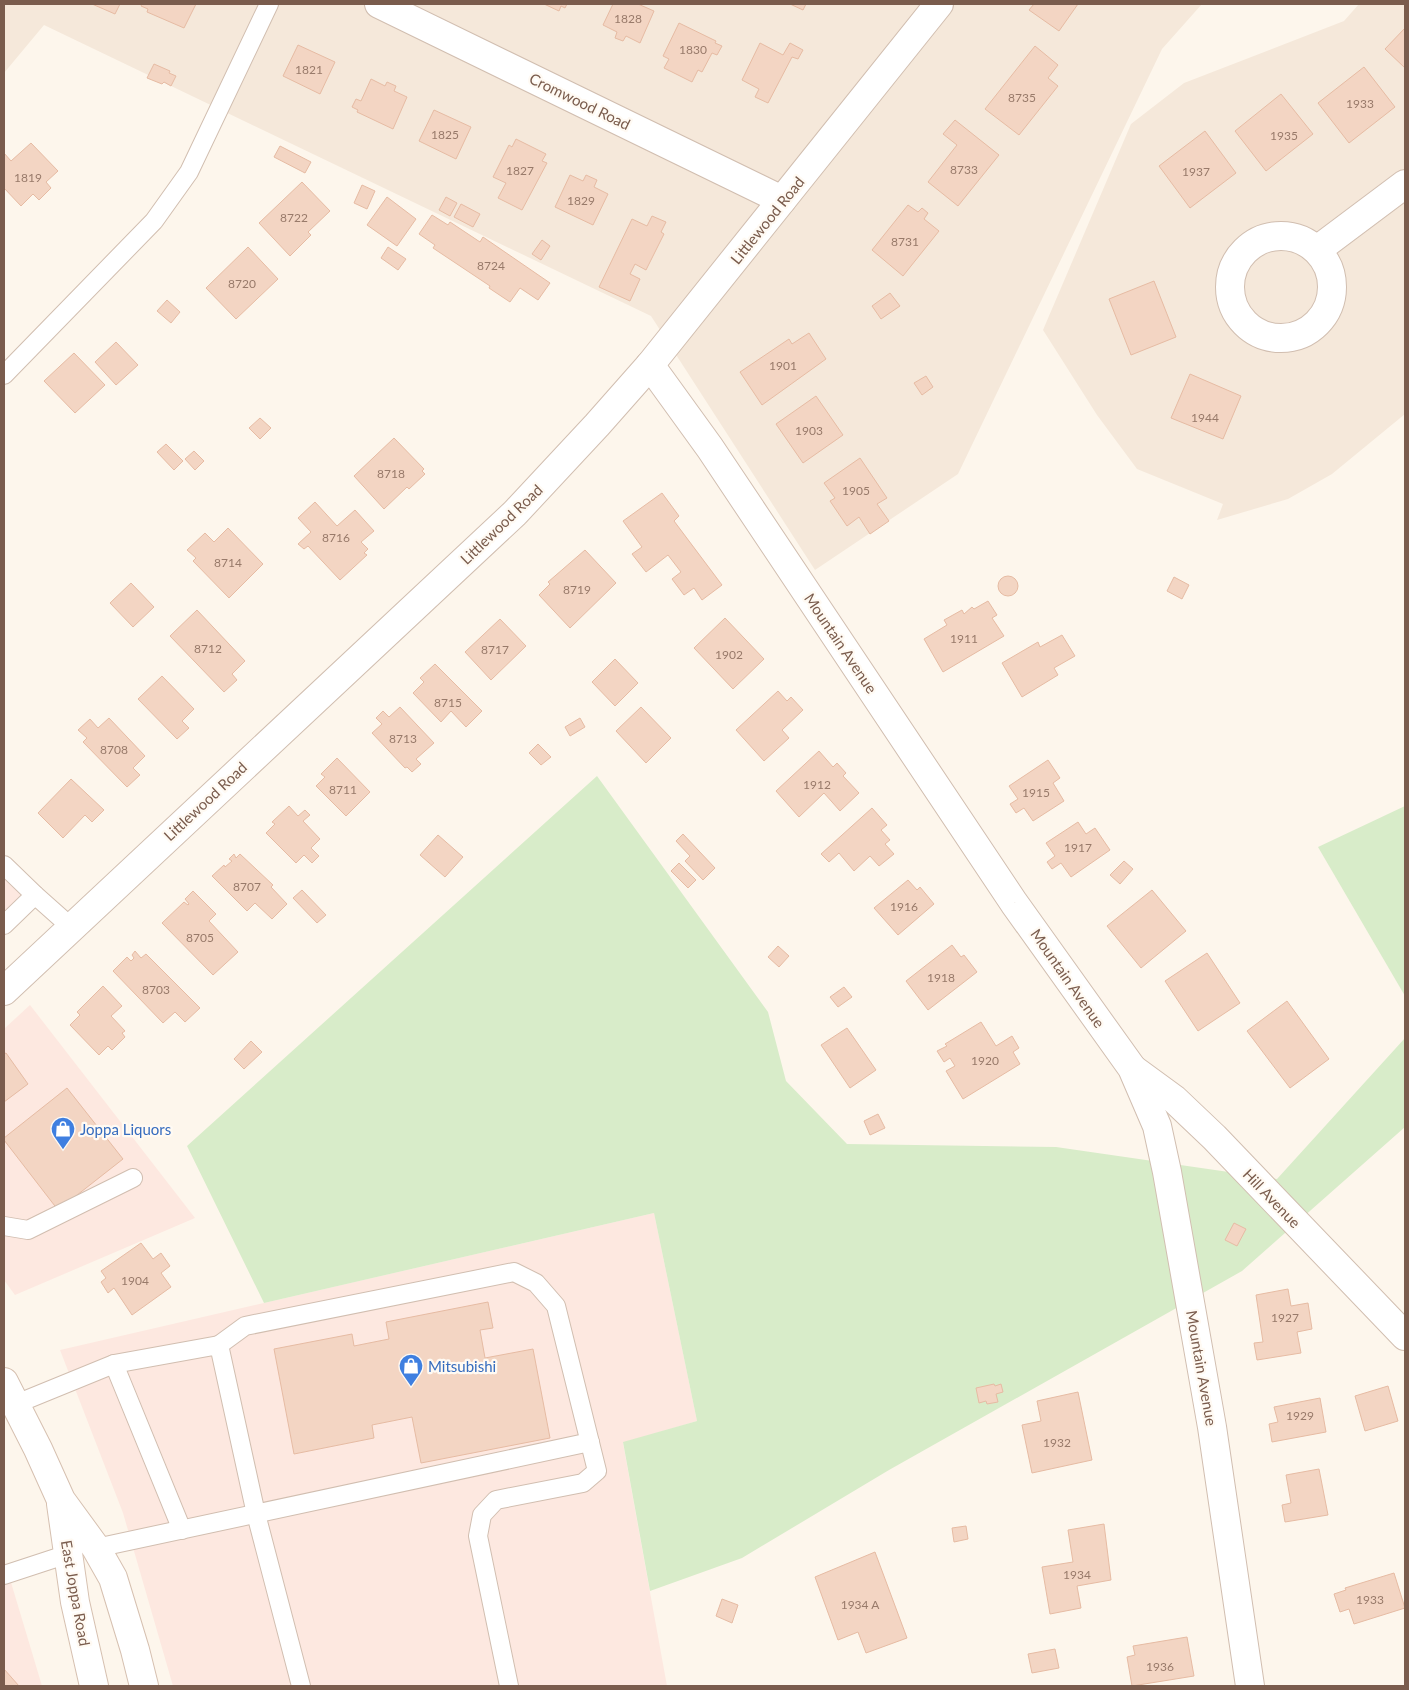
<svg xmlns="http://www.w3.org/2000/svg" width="1409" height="1690" font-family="Lato,sans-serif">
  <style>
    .residential { fill: #f5e8da }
    .commercial { fill: #fde8e0 }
    .green { fill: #d8ecc9 }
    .building { fill: #f3d5c3; stroke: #e6bba3 }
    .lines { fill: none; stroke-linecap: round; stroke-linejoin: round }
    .lane-casing { stroke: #d1beb0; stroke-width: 20 }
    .street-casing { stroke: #d1beb0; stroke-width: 30 }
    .secondary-casing { stroke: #d6c0b0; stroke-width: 30 }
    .lane { stroke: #fff; stroke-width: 18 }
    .street { stroke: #fff; stroke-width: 28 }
    .secondary { stroke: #fff; stroke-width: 28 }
    .labels { text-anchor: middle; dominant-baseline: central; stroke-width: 4.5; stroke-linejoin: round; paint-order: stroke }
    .number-label { font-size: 12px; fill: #987a6a }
    .street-label { font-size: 15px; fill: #7a5c4d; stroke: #fffaf3 }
    .shop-label { font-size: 15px; fill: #366cbe; stroke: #fffaf3; text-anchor: start }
  </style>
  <rect width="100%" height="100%" fill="#fdf6ec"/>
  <g class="residential">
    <path d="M4,4h1198l-40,45 -204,425 -143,96 -164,-254 -607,-291 -40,48z"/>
    <path d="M1359,4h46v410l-73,60 -44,25 -71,21 6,-16 -86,-35 -40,-54 -54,-85 88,-206 53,-41 160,-62z"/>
  </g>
  <g class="commercial">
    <path d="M4,874l30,33 -30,29z"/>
    <path d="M30,1005l165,213 -180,77 -11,-15v-251z"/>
    <path d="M654,1213l43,208 -74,22 44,243h-494l-50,-173 -63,-163z"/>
    <path d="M4,1559l38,127h-38z"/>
  </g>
  <g class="green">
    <path d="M597,776l171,236 18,69 61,63 209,3 221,32 128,-141v89l-163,144 -353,199 -147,88 -92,33 -27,-149 74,-21 -43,-208 -390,90 -77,-157z"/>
    <path d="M1405,806v190l-87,-149z"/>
  </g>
  <g class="building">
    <path d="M92,4h28l-5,10z"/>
    <path d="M142,4h54l-12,24 -37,-16 1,-3 -7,-3z"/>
    <path d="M544,4h23l-2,4 -4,-2 -2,5z"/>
    <path d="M613,4h25l16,7 -14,32 -14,-7 -3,5 -8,-3 2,-6 -14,-7z"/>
    <path d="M790,4h16l-3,6z"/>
    <path d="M1034,4h44l-19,27 -30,-21z"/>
    <path d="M679,23l37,18 -1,2 7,3 -5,9 -5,-2 -10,19 -4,-2 -6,12 -28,-14 5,-9 -6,-3z"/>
    <path d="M1405,28v40l-20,-19z"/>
    <path d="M760,43l23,12 7,-12 13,7 -5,9 -6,-2 -24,46 -13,-6 4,-8 -17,-9z"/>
    <path d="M298,45l37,17 -15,32 -37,-18z"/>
    <path d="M1035,46l23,19 -10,13 10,8 -39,49 -34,-26z"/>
    <path d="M154,64l16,7 -1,2 7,3 -5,10 -7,-4 -2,2 -15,-6z"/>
    <path d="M1364,67l31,40 -46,36 -31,-40z"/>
    <path d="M371,79l14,7 2,-4 9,4 -2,5 13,6 -14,32 -36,-17 1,-2 -6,-3 4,-8 5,2z"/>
    <path d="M1281,94l32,40 -47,37 -31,-40z"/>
    <path d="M434,110l37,17 -15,32 -37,-18z"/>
    <path d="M955,120l44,35 -41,51 -30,-24 29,-37 -14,-11z"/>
    <path d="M1205,131l31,42 -46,35 -31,-42z"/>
    <path d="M516,139l30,15 -4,7 5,2 -25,47 -24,-12 8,-15 -13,-6 16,-32 3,2z"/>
    <path d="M31,143l27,28 -12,11 5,6 -12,12 -6,-6 -12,12 -17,-18v-35l7,8z"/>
    <path d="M280,146l31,16 -6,11 -31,-16z"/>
    <path d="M570,175l13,6 3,-6 11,5 -3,7 14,7 -15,31 -38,-18z"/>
    <path d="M302,182l28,29 -22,21 3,3 -21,21 -31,-33z"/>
    <path d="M362,185l13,6 -8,18 -13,-6z"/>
    <path d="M387,197l29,22 -19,27 -30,-21z"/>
    <path d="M446,197l11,6 -7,13 -11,-6z"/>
    <path d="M461,204l19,10 -7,13 -19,-10z"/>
    <path d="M908,205l10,7 4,-4 6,5 -4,6 15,12 -36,45 -31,-26z"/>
    <path d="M432,215l16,10 2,-3 30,20 3,-5 67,46 -12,17 -18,-12 -10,14 -21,-14 1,-2 -57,-38 2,-3 -16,-11z"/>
    <path d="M652,216l14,6 -5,10 3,2 -18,36 -11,-6 -5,10 10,5 -10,22 -31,-14 33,-68 15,7z"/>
    <path d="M542,240l8,6 -9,14 -9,-6z"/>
    <path d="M248,247l30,32 -42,40 -30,-31z"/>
    <path d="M388,247l18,12 -8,11 -17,-12z"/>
    <path d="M1154,281l22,56 -45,18 -22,-56z"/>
    <path d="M890,293l10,13 -19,13 -9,-13z"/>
    <path d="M167,300l13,12 -9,11 -14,-12z"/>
    <path d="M809,333l17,26 -64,46 -22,-33 49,-33 3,5z"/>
    <path d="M116,342l22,23 -22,20 -21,-23z"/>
    <path d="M74,353l31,32 -30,28 -31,-32z"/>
    <path d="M1190,374l51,22 -18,43 -52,-21z"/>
    <path d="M926,376l7,11 -11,8 -8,-12z"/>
    <path d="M816,396l27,39 -40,28 -27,-39z"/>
    <path d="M260,418l11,10 -11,11 -11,-11z"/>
    <path d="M394,438l30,31 -2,2 3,3 -16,15 -2,-2 -23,22 -30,-33z"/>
    <path d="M166,444l17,17 -9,9 -17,-18z"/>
    <path d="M194,451l10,10 -9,9 -10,-11z"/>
    <path d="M860,458l27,40 -10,6 12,17 -19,13 -11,-17 -12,9 -17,-25 5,-3 -11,-15z"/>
    <path d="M662,493l17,23 -5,5 48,64 -20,15 -8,-12 -10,7 -12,-16 9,-7 -13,-17 -22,17 -14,-18 10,-7 -19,-26z"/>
    <path d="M315,502l22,24 18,-16 19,21 -13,11 7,7 -4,4 3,2 -27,25 -32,-34 -4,3 -6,-5 13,-12 -13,-14z"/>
    <path d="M228,528l35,36 -34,34 -36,-37 3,-3 -9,-8 18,-17 9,9z"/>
    <path d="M585,550l31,33 -46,45 -31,-33 11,-11 -2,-2z"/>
    <circle cx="1008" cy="586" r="10"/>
    <path d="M1174,577l15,8 -7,14 -15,-8z"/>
    <path d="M131,583l23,24 -21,20 -23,-24z"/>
    <path d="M988,601l9,14 -5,3 12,18 -61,36 -19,-33 23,-14 -3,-5 18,-10 2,4 8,-7 2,2z"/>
    <path d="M197,610l48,51 -13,13 5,6 -13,12 -54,-56z"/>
    <path d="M725,618l39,41 -31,30 -39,-41z"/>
    <path d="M500,619l26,27 -35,34 -26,-28z"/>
    <path d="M1062,635l13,21 -21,12 4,7 -36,22 -20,-34 36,-21 2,5z"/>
    <path d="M615,659l23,24 -23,23 -23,-24z"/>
    <path d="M435,664l47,47 -16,16 -15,-16 -10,11 -28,-29 11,-11 -4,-4z"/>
    <path d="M162,676l32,33 -12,12 7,7 -12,11 -39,-40z"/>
    <path d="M778,691l9,10 4,-4 12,13 -21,20 7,8 -25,23 -28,-31z"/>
    <path d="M400,707l34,36 -18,16 5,5 -9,8 -5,-5 -2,1 -33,-35 10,-9 -6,-6 7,-7 6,6z"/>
    <path d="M641,707l30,31 -25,25 -30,-32z"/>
    <path d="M109,718l36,38 -12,12 7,7 -13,12 -44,-45 4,-4 -9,-8 12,-11 8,9z"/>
    <path d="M580,718l5,9 -15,9 -5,-9z"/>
    <path d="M538,744l13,13 -10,8 -12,-12z"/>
    <path d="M819,751l14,16 4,-4 9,10 -3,3 16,17 -19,18 -16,-18 -25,24 -23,-26z"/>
    <path d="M337,758l33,34 -24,24 -30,-30 9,-9 -4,-3z"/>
    <path d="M1048,760l12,18 -7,5 11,18 -31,20 -9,-13 -8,5 -6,-9 8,-5 -9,-13z"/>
    <path d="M71,779l33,31 -12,12 -7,-7 -22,23 -25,-25z"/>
    <path d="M289,806l9,10 7,-6 5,5 -7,6 17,18 -9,9 8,8 -7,7 -8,-8 -8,8 -30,-30 9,-9 -3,-2z"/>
    <path d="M872,808l15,17 -6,5 9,10 -5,4 9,10 -15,12 -9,-10 -16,15 -15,-18 -10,9 -8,-8z"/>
    <path d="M1078,822l8,12 9,-6 15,22 -39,27 -10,-14 -9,6 -5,-7 8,-6 -9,-13z"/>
    <path d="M683,834l32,34 -12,12 -18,-19 5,-5 -14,-15z"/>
    <path d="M438,835l25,22 -18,20 -25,-22z"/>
    <path d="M234,854l2,4 4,-4 33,31 -2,2 16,17 -15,15 -17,-16 -8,8 -35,-35 12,-11 1,2 7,-6 -3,-2z"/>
    <path d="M1124,861l9,8 -13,15 -10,-9z"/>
    <path d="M679,863l17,17 -8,8 -17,-17z"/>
    <path d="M908,880l9,10 3,-3 14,17 -36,31 -24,-27z"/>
    <path d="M302,890l24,25 -9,8 -24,-25z"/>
    <path d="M1152,890l34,41 -45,37 -34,-42z"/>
    <path d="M193,891l23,23 -7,7 29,31 -25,23 -51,-52 22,-21 4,3 1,-1 -4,-5z"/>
    <path d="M952,945l9,12 3,-2 13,17 -49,38 -22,-29z"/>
    <path d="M778,946l11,10 -10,11 -11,-10z"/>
    <path d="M135,951l6,7 5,-4 54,54 -15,14 -10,-10 -12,11 -50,-52 14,-14 4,4 3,-3 -2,-3z"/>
    <path d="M1207,953l33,50 -42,28 -33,-50z"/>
    <path d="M103,986l19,20 -11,10 14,15 -3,2 3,4 -13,13 -4,-4 -9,9 -29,-30 10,-10 -3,-3z"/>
    <path d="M844,987l8,10 -14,10 -8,-10z"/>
    <path d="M1287,1001l42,58 -39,29 -43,-57z"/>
    <path d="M981,1022l15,24 16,-10 7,12 -6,4 7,12 -57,35 -17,-28 9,-5 -5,-8 -6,4 -7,-11 10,-5 -2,-2z"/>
    <path d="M847,1028l29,42 -26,18 -29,-43z"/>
    <path d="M251,1041l11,11 -18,17 -10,-10z"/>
    <path d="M6,1053l22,31 -24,18v-48z"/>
    <path d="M67,1088l56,71 -65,51 -54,-70v-2z"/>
    <path d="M878,1114l7,14 -15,7 -6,-14z"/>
    <path d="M1234,1223l12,6 -9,17 -12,-6z"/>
    <path d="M141,1243l12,16 8,-6 9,13 -9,7 10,14 -39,28 -18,-27 -6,5 -7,-11 5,-4 -5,-7z"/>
    <path d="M1288,1289l3,17 17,-3 4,26 -15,3 4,21 -44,7 -3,-17 9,-1 -7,-47z"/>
    <path d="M488,1302l5,26 -13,2 5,28 48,-9 17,89 -129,25 -9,-46 -40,8 2,13 -80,16 -20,-105 78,-15 2,12 35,-7 -3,-17z"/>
    <path d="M994,1384l1,2 6,-2 2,8 -7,2 2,8 -11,2 -1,-3 -7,2 -3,-15z"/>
    <path d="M1388,1386l10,35 -33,10 -10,-35z"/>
    <path d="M1078,1392l14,68 -60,13 -10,-48 19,-4 -4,-20z"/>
    <path d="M1320,1398l6,34 -54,10 -3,-18 9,-2 -4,-15z"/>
    <path d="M1319,1469l9,46 -43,7 -3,-17 9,-2 -5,-28z"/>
    <path d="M1104,1524l7,56 -34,6 4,22 -31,6 -8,-47 31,-5 -5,-32z"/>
    <path d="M966,1526l2,13 -14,3 -2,-14z"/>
    <path d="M875,1552l32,86 -41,15 -8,-21 -20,8 -23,-63z"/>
    <path d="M1394,1573l11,35 -51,16 -5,-15 -9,3 -6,-18 12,-4 -1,-2z"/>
    <path d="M722,1599l16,6 -6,18 -16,-7z"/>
    <path d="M1187,1637l7,39 -62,10 -5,-29 8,-2 -2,-9z"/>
    <path d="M1055,1649l4,19 -27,5 -4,-19z"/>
    <path d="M4,1669l15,17h-15z"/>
  </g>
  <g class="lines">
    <defs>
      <g id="lane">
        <path d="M4,375l150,-154 35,-49 80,-168"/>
        <path d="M4,865l31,30"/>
        <path d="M4,925l31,-30 36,32"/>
        <path d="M4,1226l24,4 105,-52"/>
        <path d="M219,1345l26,-19 269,-54 22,11 20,23 41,165 -14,12 -87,17 -14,15 -4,21 31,150"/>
        <path d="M114,1364l68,166"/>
        <path d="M16,1404l98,-40 105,-19 37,169 45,172"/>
        <path d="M96,1548l494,-106"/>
        <path d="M4,1575l64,-21"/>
      </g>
      <g id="street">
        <path d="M379,4l403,196"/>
        <circle cx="1281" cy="287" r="51"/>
        <path d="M1317,250l88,-66"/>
        <path d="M650,365l60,83 304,455 118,165 25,58 10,46 45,255 38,259"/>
        <path d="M4,991l511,-478 82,-88 53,-60 289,-361"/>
        <path d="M1133,1069l41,30 40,38 191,199"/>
      </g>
      <g id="secondary">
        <path d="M4,1382l34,67 23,51 35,48 17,30 22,72 9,36"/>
        <path d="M61,1504l14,98 19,84"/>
      </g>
    </defs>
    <use href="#lane" class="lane-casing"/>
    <use href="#street" class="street-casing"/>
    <use href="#secondary" class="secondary-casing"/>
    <use href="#lane" class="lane"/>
    <use href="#street" class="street"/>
    <use href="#secondary" class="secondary"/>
  </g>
  <defs>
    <symbol id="shop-pin" viewBox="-11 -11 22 30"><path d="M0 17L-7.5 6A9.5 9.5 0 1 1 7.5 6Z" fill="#3f7fe0" stroke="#fffaf3"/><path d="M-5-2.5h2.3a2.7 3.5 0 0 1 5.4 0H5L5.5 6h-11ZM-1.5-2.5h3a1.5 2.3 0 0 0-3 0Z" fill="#fff"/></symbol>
  </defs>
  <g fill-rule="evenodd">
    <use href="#shop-pin" x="49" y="1115" width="28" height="38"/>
    <use href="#shop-pin" x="397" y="1352" width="28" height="38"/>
  </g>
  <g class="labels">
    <g class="number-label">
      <text x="628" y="18">1828</text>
      <text x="693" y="49">1830</text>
      <text x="309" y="69">1821</text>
      <text x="1022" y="97">8735</text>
      <text x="1360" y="103">1933</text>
      <text x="445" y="134">1825</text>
      <text x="1284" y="135">1935</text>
      <text x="964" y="169">8733</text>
      <text x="520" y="170">1827</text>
      <text x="1196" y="171">1937</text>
      <text x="28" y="177">1819</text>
      <text x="581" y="200">1829</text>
      <text x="294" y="217">8722</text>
      <text x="905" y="241">8731</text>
      <text x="491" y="265">8724</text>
      <text x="242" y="283">8720</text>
      <text x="783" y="365">1901</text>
      <text x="1205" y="417">1944</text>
      <text x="809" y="430">1903</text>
      <text x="391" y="473">8718</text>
      <text x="856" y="490">1905</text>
      <text x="336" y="537">8716</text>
      <text x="228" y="562">8714</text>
      <text x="577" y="589">8719</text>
      <text x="964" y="638">1911</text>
      <text x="208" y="648">8712</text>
      <text x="495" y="649">8717</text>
      <text x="729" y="654">1902</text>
      <text x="448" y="702">8715</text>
      <text x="403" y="738">8713</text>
      <text x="114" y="749">8708</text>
      <text x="817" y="784">1912</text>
      <text x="343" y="789">8711</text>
      <text x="1036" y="792">1915</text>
      <text x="1078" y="847">1917</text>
      <text x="247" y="886">8707</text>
      <text x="904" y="906">1916</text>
      <text x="200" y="937">8705</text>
      <text x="941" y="977">1918</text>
      <text x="156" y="989">8703</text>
      <text x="985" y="1060">1920</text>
      <text x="135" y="1280">1904</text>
      <text x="1285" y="1317">1927</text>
      <text x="1300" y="1415">1929</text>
      <text x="1057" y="1442">1932</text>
      <text x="1077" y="1574">1934</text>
      <text x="1370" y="1599">1933</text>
      <text x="860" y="1604">1934 A</text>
      <text x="1160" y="1666">1936</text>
    </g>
    <g class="street-label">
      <text transform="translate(580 101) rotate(26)">Cromwood Road</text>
      <text transform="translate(767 220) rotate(-51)">Littlewood Road</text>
      <text transform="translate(501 524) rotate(-44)">Littlewood Road</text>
      <text transform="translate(841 643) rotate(56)">Mountain Avenue</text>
      <text transform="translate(205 801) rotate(-43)">Littlewood Road</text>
      <text transform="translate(1068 978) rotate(55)">Mountain Avenue</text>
      <text transform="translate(1272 1198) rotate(46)">Hill Avenue</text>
      <text transform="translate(1202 1368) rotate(80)">Mountain Avenue</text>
      <text transform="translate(76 1593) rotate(80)">East Joppa Road</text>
    </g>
    <g class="shop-label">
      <text x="80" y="1129">Joppa Liquors</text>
      <text x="428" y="1366">Mitsubishi</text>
    </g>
  </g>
  <rect width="1409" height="1690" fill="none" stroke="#7a5c4d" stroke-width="10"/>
</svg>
